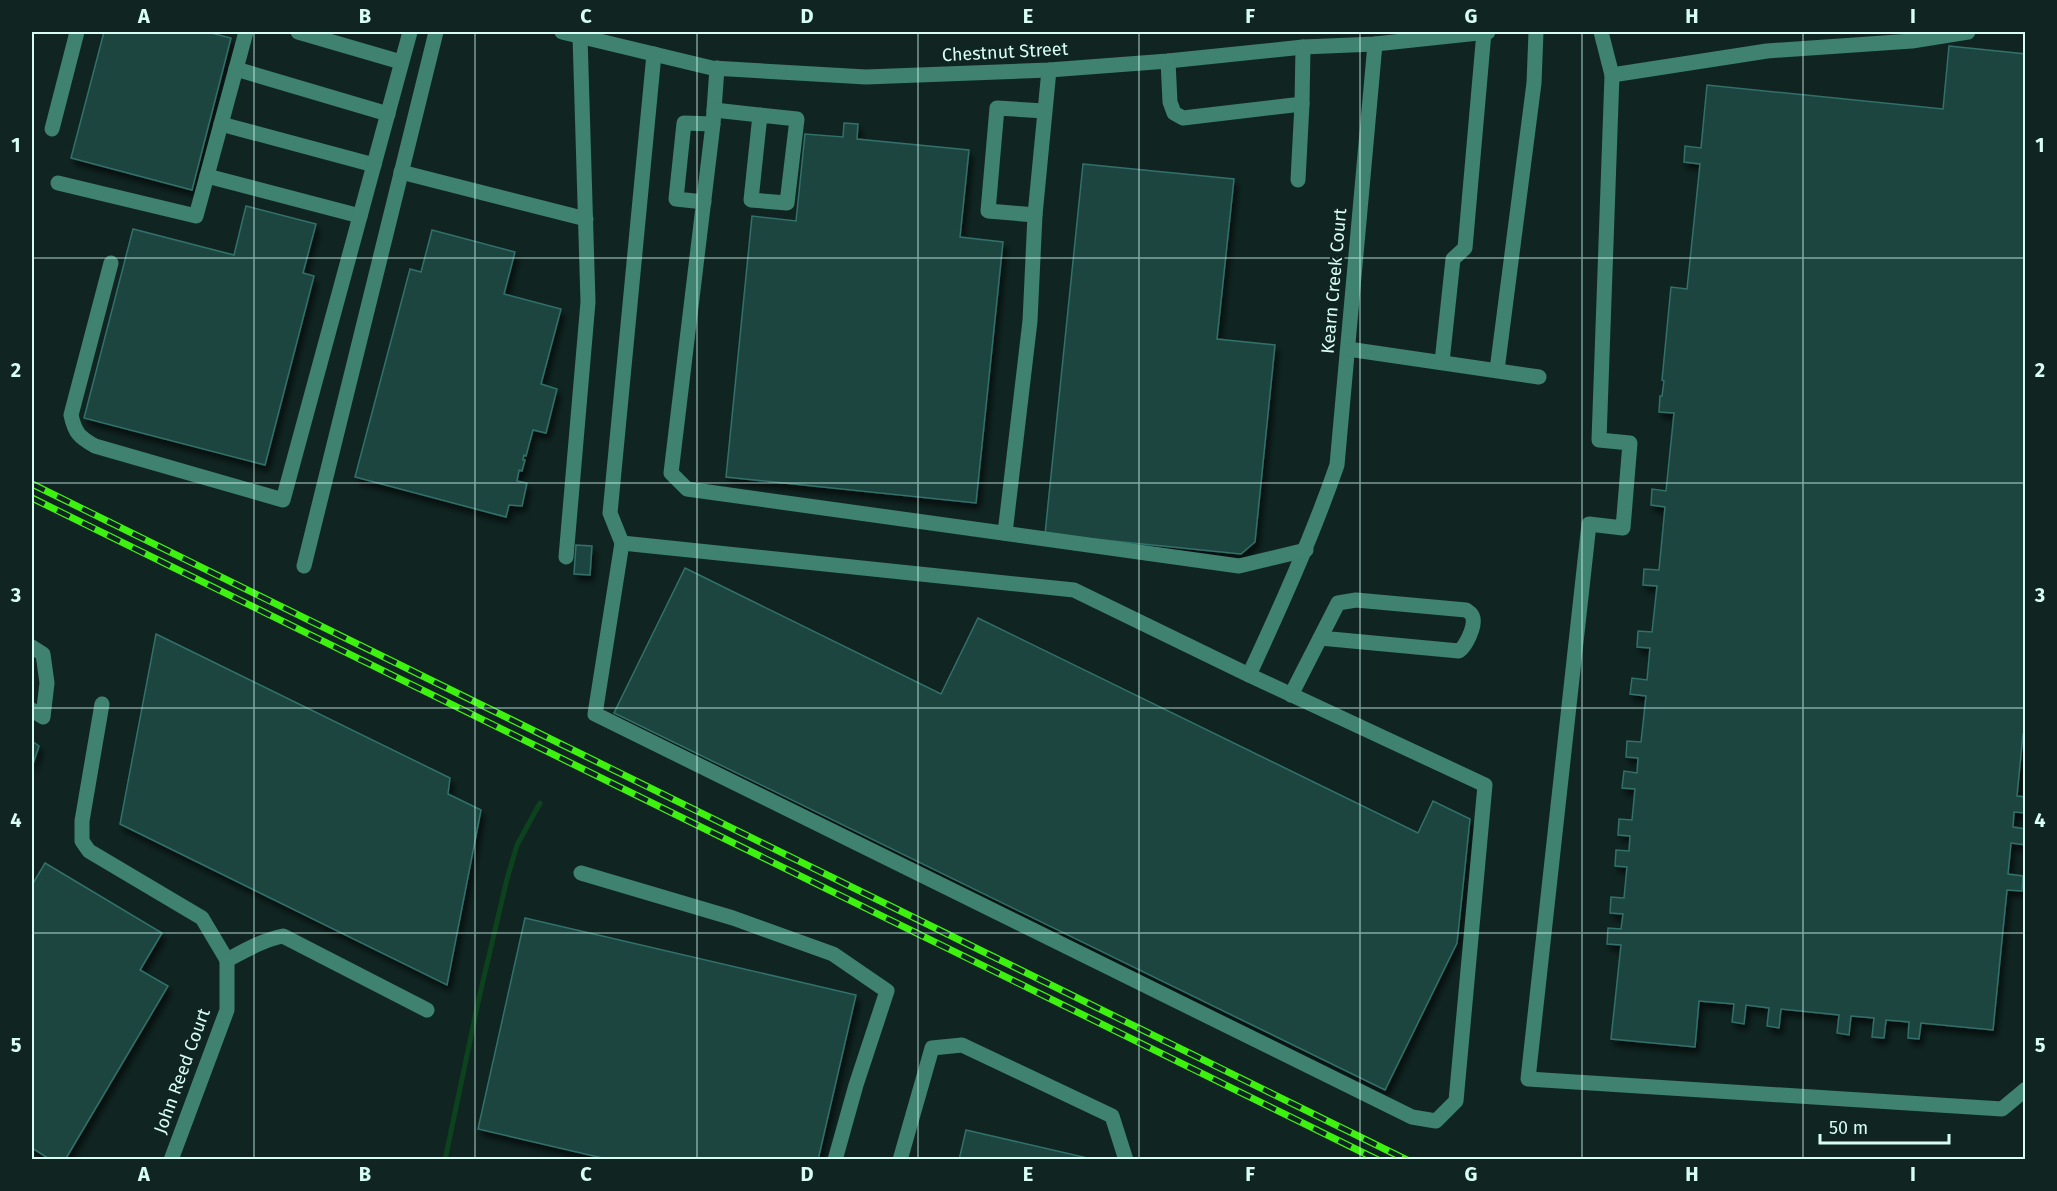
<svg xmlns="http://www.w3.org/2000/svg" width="2057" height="1191" font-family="'Fira Sans',sans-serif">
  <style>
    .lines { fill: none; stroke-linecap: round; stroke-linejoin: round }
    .stream { stroke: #0d421e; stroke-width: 5 }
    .building { fill: #1d4541; stroke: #317069; stroke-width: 1.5; filter: url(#shadow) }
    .minor { stroke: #3e826f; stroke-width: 15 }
    .rail-casing { stroke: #3df20e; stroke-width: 7 }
    .rail { stroke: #102522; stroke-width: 4.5; stroke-dasharray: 14; stroke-linecap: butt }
    .grid { fill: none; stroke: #d7fdf5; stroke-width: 1.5; stroke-opacity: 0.55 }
    .labels { text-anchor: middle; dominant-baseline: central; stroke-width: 5; stroke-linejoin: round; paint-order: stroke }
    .street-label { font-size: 18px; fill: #d7fdf5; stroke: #102522 }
    .neatline { fill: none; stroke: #d7fdf5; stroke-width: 2 }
    .grid-label { font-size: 20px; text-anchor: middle; font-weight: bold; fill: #d7fdf5 }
  </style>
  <defs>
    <filter id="shadow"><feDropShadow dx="3.5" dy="6" stdDeviation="3" flood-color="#0009"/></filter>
  </defs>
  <rect width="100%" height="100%" fill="#102522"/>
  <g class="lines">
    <path class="stream" d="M445,1160l34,-162 28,-119 10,-34 23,-42"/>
  </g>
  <g class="building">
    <path d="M104,32h103l24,6 -39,152 -121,-32z"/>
    <path d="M1949,46l77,8v680h-3l-6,62 9,1v16l-12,-1 -1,15 13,2v16l-15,-2 -3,31 15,2 -1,15 -15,-1 -14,140 -72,-7 -2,16 -11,-1 1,-16 -23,-2 -2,18 -12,-1 2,-19 -23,-2 -2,19 -12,-2 2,-18 -58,-6 -2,19 -12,-2 2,-18 -23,-3 -2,19 -12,-2 2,-18 -35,-3 -4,46 -84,-8 10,-94 -14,-1 1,-16 13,1 2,-15 -13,-1 1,-16 13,1 3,-31 -12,-1 1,-16 13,1 1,-15 -12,-1 1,-16 13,1 3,-31 -13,-1 2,-17 13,2 1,-15 -12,-1 1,-16 14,1 5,-46 -16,-2 2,-16 15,2 3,-32 -13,-1 1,-16 14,1 5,-46 -14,-1 1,-16 15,1 6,-63 -14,-2 1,-16 14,2 8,-78 -15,-1 1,-16h2l2,-15 -2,-1 9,-93 16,2 13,-125 -16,-2 1,-16 16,2 6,-63 236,24z"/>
    <path d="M844,123l14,1 -1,15 112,11 -9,87 43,5 -27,261 -250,-26 26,-261 44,5 9,-87 38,3z"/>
    <path d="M1083,164l151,15 -17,160 58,6 -20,197 -14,12 -196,-20z"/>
    <path d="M246,206l70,18 -13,49 11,3 -49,189 -181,-47 49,-189 101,26z"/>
    <path d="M432,230l83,22 -11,42 57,15 -20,75 16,5 -11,44 -13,-3 -7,26 -2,-1 -1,5h2l-3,11 -3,-1 -2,11 10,2 -5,23 -13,-1 -3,12 -151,-40 55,-208 11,3z"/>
    <path d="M576,545l16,1 -2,29 -16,-1z"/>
    <path d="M685,568l256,126 37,-76 440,215 15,-32 37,18 -13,124 -72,147 -771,-377z"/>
    <path d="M156,634l294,144 -2,16 33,16 -34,175 -327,-161z"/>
    <path d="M32,741l7,5 -7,21z"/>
    <path d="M45,863l117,70 -22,37 28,16 -103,174h-14l-19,-12v-263z"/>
    <path d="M525,918l331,77 -38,165h-207l-133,-31z"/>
    <path d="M966,1130l130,30h-137z"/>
  </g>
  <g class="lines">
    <g class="minor">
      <path d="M298,32l103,30"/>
      <path d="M562,32l150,36 154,9 183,-7 119,-9 135,-14 72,-3 113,-12"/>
      <path d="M1601,32l11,43 155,-24 145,-10 56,-9"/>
      <path d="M654,54l-44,459 12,30 452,47 175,85c32,-69 63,-138 88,-210l38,-421"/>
      <path d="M1168,61l2,41 4,11 9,5 119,-14 1,-57"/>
      <path d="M717,68l-4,56 -42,349 16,16 552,77 67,-16"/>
      <path d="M236,69l152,45"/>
      <path d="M1612,75l-13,365 31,3 -7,85 -34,-4 -61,555 474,30 24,-20"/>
      <path d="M714,110l83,9 -10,84 -36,-3 9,-85"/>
      <path d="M221,124l153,41"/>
      <path d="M52,129l25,-97"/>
      <path d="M401,172l185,47"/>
      <path d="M207,176l153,40"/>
      <path d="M1298,180l4,-76"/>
      <path d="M58,183l138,33 50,-184"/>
      <path d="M704,202l-28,-3 8,-76 29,1"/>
      <path d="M1035,215l-47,-4 9,-103 47,3"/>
      <path d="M111,263l-40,152c4,18 8,22 24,31l188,54 127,-468"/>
      <path d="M1348,349l191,28"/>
      <path d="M1442,362l11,-103 12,-11 19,-216"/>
      <path d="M1497,370l37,-287 2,-51"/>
      <path d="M1005,533l25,-212 5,-106 14,-145"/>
      <path d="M622,543l-27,171 817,403 24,4 20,-20 29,-316 -236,-110"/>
      <path d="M566,557l22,-255 -8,-266"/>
      <path d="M304,566l132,-534"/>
      <path d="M32,647l11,7 4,29 -4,34 -11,-7"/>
      <path d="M1291,695l47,-92 18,-3 110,10c4,3 6,3 7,8 2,9 -7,28 -14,33l-139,-13"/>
      <path d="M102,704l-20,117v20l7,10 113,67 25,42"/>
      <path d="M581,873l152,45 100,36 54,37 -31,94 -21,75"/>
      <path d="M227,960c19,-10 36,-20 56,-24l144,74"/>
      <path d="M171,1160l56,-150v-50"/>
      <path d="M900,1160l32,-112 30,-3 150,71 14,44"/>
    </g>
    <defs>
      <g id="rail">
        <path d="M32,484l1375,676"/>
        <path d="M32,498l1346,662"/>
      </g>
    </defs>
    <use href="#rail" class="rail-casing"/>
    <use href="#rail" class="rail"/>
  </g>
  <path class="grid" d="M254,32v1128M475,32v1128M697,32v1128M918,32v1128M1139,32v1128M1360,32v1128M1582,32v1128M1803,32v1128M32,258h1994M32,483h1994M32,708h1994M32,933h1994"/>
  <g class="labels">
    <g class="street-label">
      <text transform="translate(1005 52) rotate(-3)">Chestnut Street</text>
      <text transform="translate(1334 281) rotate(-85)">Kearn Creek Court</text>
      <text transform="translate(182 1071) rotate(-70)">John Reed Court</text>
    </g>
  </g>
  <rect width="2057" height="1191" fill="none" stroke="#102522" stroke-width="66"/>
  <path d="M1820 1134v9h129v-9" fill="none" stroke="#d7fdf5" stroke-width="3"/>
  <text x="1829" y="1134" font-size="18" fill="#d7fdf5" stroke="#102522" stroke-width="4.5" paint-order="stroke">50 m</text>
  <rect x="33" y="33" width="1991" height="1125" class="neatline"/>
  <g class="grid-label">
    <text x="144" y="23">A</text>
    <text x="365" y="23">B</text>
    <text x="586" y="23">C</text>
    <text x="807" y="23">D</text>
    <text x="1028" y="23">E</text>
    <text x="1250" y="23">F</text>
    <text x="1471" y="23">G</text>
    <text x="1692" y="23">H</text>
    <text x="1913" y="23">I</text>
    <text x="16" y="152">1</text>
    <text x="2040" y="152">1</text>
    <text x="16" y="377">2</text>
    <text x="2040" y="377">2</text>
    <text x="16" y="602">3</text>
    <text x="2040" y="602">3</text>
    <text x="16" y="827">4</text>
    <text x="2040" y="827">4</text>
    <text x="16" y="1052">5</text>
    <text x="2040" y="1052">5</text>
    <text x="144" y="1181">A</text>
    <text x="365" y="1181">B</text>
    <text x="586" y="1181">C</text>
    <text x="807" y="1181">D</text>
    <text x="1028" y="1181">E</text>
    <text x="1250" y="1181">F</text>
    <text x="1471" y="1181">G</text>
    <text x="1692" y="1181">H</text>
    <text x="1913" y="1181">I</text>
  </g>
</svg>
